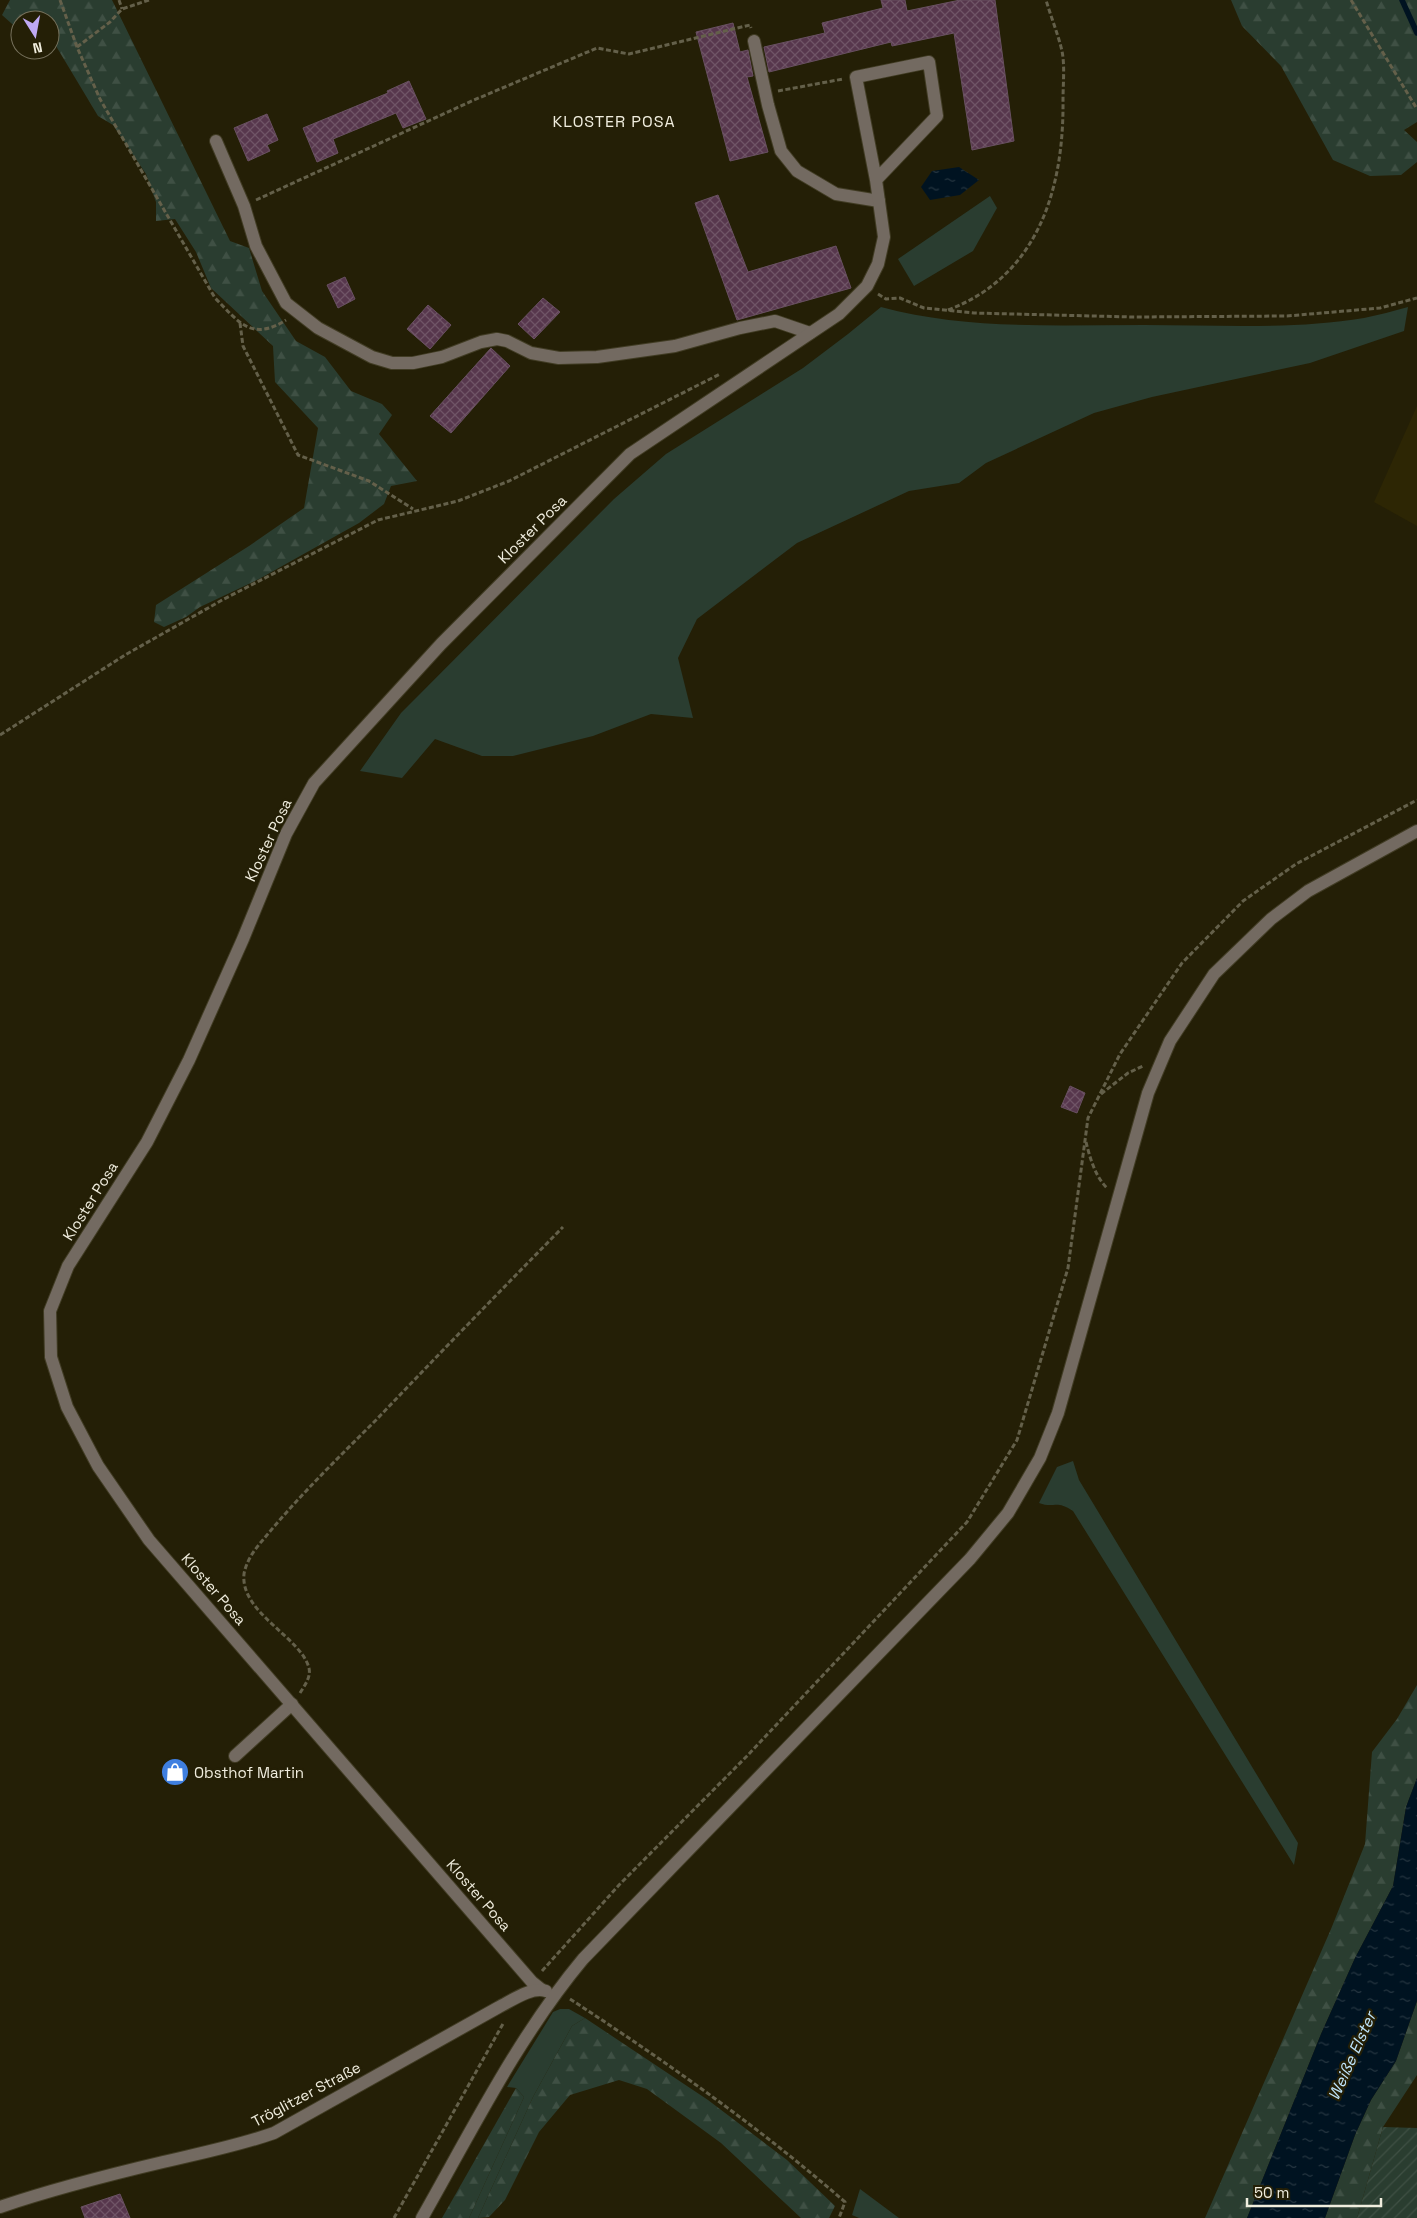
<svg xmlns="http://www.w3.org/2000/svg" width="1417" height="2218" font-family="'Space Grotesk',sans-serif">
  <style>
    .built { fill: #2d2604 }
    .grass { fill: #2a3d30 }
    .forest { fill: url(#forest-firs) }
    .garden { fill: url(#garden-furrows) }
    .water { fill: url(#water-ripples) }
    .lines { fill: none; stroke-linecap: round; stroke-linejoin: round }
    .stream { stroke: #001321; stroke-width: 5.5 }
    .building { fill: url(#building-cross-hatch); stroke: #685061 }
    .minor-casing { stroke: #413c24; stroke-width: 14 }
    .path { stroke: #64604a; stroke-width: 3; stroke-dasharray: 5 2.5; stroke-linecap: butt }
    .minor { stroke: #736a61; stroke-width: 12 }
    .labels { text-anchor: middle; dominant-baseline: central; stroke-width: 4.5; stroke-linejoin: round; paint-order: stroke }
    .street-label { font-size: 15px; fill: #f0edde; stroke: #241f06 }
    .poi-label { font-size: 15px; fill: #f0edde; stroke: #241f06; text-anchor: start }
    .neighbourhood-label { font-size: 16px; letter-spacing: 1px; fill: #f0edde; stroke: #241f06 }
    .water-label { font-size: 16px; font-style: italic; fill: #bfe5fc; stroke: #241f06 }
  </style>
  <defs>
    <pattern id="forest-firs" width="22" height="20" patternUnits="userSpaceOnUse" patternTransform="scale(1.25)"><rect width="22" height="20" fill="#2a3d30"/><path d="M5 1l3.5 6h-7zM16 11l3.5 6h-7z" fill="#3f5044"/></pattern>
    <pattern id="garden-furrows" width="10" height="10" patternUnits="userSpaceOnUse" patternTransform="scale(1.25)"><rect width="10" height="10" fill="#2a3d30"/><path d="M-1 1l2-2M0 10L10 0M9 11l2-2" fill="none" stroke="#3f5044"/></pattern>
    <pattern id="water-ripples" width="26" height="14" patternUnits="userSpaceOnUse" patternTransform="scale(1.25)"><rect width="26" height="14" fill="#001321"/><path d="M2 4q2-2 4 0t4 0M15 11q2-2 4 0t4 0" fill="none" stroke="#263641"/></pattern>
    <pattern id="building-cross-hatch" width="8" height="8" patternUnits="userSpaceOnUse" patternTransform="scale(1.25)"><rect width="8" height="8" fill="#57374d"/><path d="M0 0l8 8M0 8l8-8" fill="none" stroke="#6f5466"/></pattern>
  </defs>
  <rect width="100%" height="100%" fill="#241f06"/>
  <path class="built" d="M1417,406v120l-43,-24z"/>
  <g class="grass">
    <path d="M990,196l7,12 -24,43 -59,35 -16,-27z"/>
    <path d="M881,307c85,23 175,18 263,18 72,0 148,5 220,-7 15,-3 29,-7 44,-11l-4,24 -94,32 -158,34 -58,16 -108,50 -27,20 -50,8 -112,52 -100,76 -19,39 15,60 -42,-4 -58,22 -80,20h-31l-47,-17 -33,39 -42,-7 41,-58 213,-214 52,-45 137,-86 45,-34z"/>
    <path d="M1073,1461l6,19 219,363 -4,22 -221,-354c-18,-12 -18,-2 -34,-8l18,-36z"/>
    <path d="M560,2009h9l16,9 -13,8 -39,71 -55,121h-9l55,-121 -8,-9 -9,-1 46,-75z"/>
    <path d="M860,2189l39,29h-40l-7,-3z"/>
  </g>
  <g class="forest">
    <path d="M10,0h102l118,241 19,7 13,43 34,50 29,16 26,34 31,13 10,11 -13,19 38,47 -26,5 -7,18 -25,19 -100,56 -59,28 -14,10 -22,10 -10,-5 2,-17 93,-59 55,-38 14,-80 -43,-46 -2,-36 -62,-58 -15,-36 -21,-33 -19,2v-19l-10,-28 -33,-49 -15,-9 -48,-80v-16h-30v11l-18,-16z"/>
    <path d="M1231,0h186v122l-13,8 13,12v20l-16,13 -31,1 -37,-16 -52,-94 -39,-40z"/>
    <path d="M1417,1685v93l-11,29 -13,79 -38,72 -34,76 -74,184h-42l126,-289 34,-85 7,-92 25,-33z"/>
    <path d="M1417,2001v74l-34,52 -26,91h-32l30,-83 16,-35 25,-39z"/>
    <path d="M585,2018l123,82 79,60 48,46 -6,12h-28l-80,-75 -74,-54 -28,-9 -49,15 -31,37 -34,68 -16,17 -11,1 55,-121 39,-71z"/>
    <path d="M516,2088l8,9 -55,121h-27z"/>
  </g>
  <path class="garden" d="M1383,2127l34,1v90h-60z"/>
  <g class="water">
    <path d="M959,167l20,13 -19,15 -30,5 -9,-13 11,-16z"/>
    <path d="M1417,1778v223l-21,60 -25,39 -16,35 -30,83h-78l74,-184 34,-76 38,-72 13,-79z"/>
  </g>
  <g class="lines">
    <path class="stream" d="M1402,0l15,33"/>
  </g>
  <g class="building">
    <path d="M881,0h24l2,11 53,-11h35l19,141 -42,9 -18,-117 -62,13 -1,-4 -122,30 -5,-25 61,-14 -3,-10 61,-15z"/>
    <path d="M733,23l7,29 8,-2 5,26 -6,1 21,75 -38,9 -34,-129z"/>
    <path d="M409,81l17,38 -23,9 -7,-15 -63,26 5,14 -21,9 -14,-34 85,-35 -1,-2z"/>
    <path d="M267,114l11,26 -11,5 3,6 -22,10 -14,-33z"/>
    <path d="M718,195l30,77 88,-26 15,42 -114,32 -42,-117z"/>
    <path d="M345,277l10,22 -17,9 -11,-23z"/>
    <path d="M543,298l17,14 -26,27 -16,-15z"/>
    <path d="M428,305l23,20 -21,24 -23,-20z"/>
    <path d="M491,348l19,18 -59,67 -21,-17z"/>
    <path d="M1070,1086l15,7 -8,20 -16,-6z"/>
    <path d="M120,2194l10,24h-45l-4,-11z"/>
  </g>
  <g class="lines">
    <defs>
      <g id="minor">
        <path d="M754,41l14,64 13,46 16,20 39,23 43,7"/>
        <path d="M216,141l28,65 12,40 30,57 32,25 54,29 20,6h21l29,-6 39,-15 16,-3 10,2 24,12 28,5 38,-1 78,-11 65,-18 35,-7 35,12"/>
        <path d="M235,1756l57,-52"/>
        <path d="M542,1990l-10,-8 -383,-442 -51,-74 -31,-59 -16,-50 -1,-46 18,-45 79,-124 42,-82 54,-121 43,-105 28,-51 127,-139 189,-190 209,-140 28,-28 11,-22 6,-27 -8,-57 -20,-103 73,-15 8,54 -61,64"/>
        <path d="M0,2207c53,-18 108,-32 163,-45 38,-9 74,-16 111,-29l225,-126c12,-6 33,-21 47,-16"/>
        <path d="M422,2218c50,-88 96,-181 161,-259l387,-400 38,-46 32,-55 18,-45 90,-320 22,-52 44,-67 57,-55 37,-28 109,-60"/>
      </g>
    </defs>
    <use href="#minor" class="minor-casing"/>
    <g class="path">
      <path d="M60,0l17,47 23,52 115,199c24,24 36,44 71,22"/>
      <path d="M119,0l3,9"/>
      <path d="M1351,0l66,109"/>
      <path d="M77,47l33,-25 12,-13 27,-9"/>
      <path d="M778,91l65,-12"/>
      <path d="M256,200l218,-100 123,-52 32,6 121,-29 1,3"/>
      <path d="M878,294l8,5 14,-1 24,10 50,5 160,4 153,-1 93,-8 37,-10"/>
      <path d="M948,310c90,-34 116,-121 115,-210 0,-16 2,-34 -1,-49 -4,-17 -11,-34 -16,-51"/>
      <path d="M240,323l3,23 55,109 71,26 44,28"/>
      <path d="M0,735l125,-80 99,-56 154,-79 80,-19 51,-20 211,-107"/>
      <path d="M1101,1094l27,-21 15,-7"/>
      <path d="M1086,1142c4,16 9,34 21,46"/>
      <path d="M300,1693c5,-8 11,-16 9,-25 -8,-31 -69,-55 -65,-94 2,-12 10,-24 18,-33 35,-43 75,-82 114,-121 62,-65 124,-129 187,-193"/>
      <path d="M542,1971l77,-86 128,-129 220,-234 50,-82 51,-172 20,-150 32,-64 62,-91 61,-62 53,-37 121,-64"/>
      <path d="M570,1999c95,62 189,128 275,203l-6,16"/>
      <path d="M394,2218l110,-196"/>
    </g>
    <use href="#minor" class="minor"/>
  </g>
  <defs>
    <symbol id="shop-disc" viewBox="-11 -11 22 22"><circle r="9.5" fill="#3f7fe0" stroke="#241f06"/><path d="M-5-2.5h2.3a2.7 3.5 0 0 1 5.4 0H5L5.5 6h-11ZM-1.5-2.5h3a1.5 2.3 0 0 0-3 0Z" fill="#fff"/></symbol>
  </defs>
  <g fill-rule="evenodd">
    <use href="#shop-disc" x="159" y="1756" width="32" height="32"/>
  </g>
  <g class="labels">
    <g class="street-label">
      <text transform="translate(532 529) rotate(-45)">Kloster Posa</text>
      <text transform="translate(268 840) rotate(-65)">Kloster Posa</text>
      <text transform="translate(90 1201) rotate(-58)">Kloster Posa</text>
      <text transform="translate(214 1589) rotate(49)">Kloster Posa</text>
      <text transform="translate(479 1895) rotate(49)">Kloster Posa</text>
      <text transform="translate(306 2094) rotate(-28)">Tröglitzer Straße</text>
    </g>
    <g class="poi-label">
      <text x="194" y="1772">Obsthof Martin</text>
    </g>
    <g class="neighbourhood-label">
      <text x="614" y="121">KLOSTER POSA</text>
    </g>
    <g class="water-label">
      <text transform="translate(1352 2056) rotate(-66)">Weiße Elster</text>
    </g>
  </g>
  <g transform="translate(35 35) rotate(169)"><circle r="24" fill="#241f06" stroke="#76715c"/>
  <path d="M0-4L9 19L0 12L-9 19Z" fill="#bfa9f4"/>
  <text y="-8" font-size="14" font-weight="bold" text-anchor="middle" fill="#f0edde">N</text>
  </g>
  <path d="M1247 2198v8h134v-8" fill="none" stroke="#f0edde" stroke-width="2.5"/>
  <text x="1254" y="2198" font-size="15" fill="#f0edde" stroke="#241f06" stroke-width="4" paint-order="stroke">50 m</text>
</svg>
